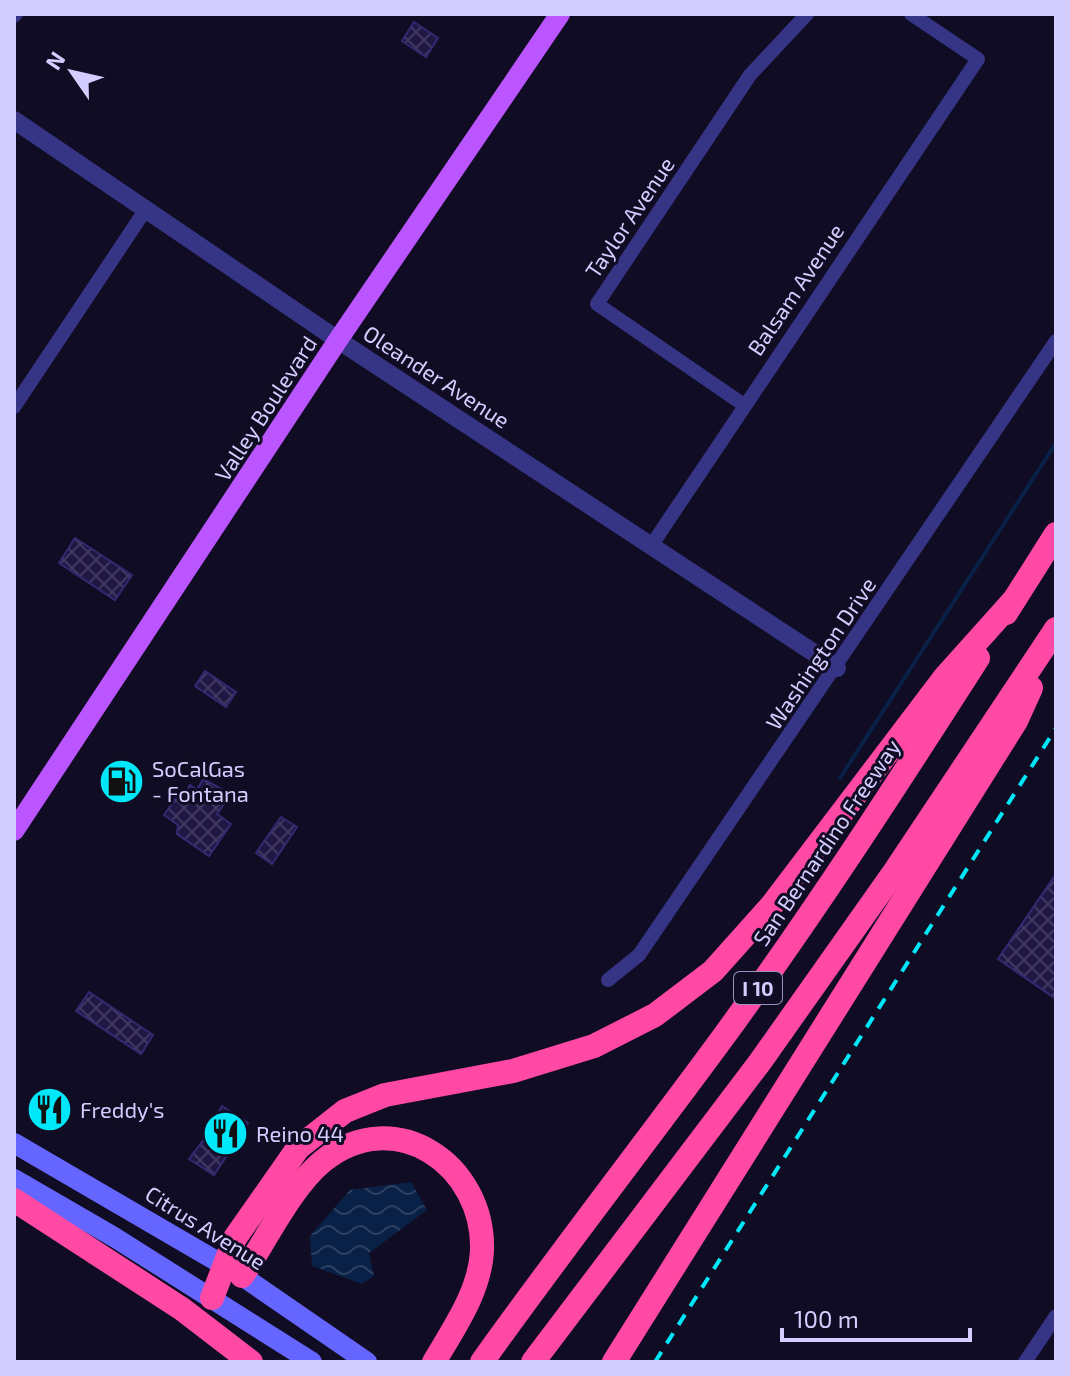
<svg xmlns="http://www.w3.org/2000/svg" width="1070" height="1376" font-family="'Exo 2',sans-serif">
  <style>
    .water { fill: url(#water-waves) }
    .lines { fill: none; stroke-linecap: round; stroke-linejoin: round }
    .stream { stroke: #092146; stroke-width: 4 }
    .building { fill: url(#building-cross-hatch); stroke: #352872; stroke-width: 2 }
    .minor { stroke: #363585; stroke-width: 14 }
    .tertiary { stroke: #363585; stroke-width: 18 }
    .secondary { stroke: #6565ff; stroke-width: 20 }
    .primary { stroke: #b5f; stroke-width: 20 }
    .motorway { stroke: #ff49a5; stroke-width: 24 }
    .rail { stroke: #00e7f9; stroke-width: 4; stroke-dasharray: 12 10; stroke-linecap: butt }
    .labels { text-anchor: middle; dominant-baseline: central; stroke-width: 6; stroke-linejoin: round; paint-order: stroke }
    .shield { fill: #100c23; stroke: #9894bd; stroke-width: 2 }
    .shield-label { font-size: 20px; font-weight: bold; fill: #d3ceff }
    .street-label { font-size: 22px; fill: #d3ceff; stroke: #100c23 }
    .poi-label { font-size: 22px; fill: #d3ceff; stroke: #100c23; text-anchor: start }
  </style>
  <defs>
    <pattern id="water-waves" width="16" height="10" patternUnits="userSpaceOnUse" patternTransform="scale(2)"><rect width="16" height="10" fill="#092146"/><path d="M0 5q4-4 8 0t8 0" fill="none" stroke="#2c4062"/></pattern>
    <pattern id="building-cross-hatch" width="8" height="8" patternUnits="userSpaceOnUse" patternTransform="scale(2)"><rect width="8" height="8" fill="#201745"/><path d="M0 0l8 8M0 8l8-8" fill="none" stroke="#403861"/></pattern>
  </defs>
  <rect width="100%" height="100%" fill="#100c23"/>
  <path class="water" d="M411,1182l16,28 -58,43 5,23 -12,8 -50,-18 -2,-30 40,-46z"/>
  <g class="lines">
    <path class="stream" d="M840,778l216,-335"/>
  </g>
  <g class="building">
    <path d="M414,22l24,16 -12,19 -24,-16z"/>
    <path d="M75,538l57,37 -17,25 -56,-37z"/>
    <path d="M205,671l31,21 -10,15 -31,-21z"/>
    <path d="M122,761l16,11 -20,29 -15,-10z"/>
    <path d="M203,779l28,15 -14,20 14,10 -22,32 -32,-22 1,-9 -14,-10 17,-24 4,2 5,-8 7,5z"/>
    <path d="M281,817l16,10 -25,37 -16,-11z"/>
    <path d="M1056,874v125l-58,-40z"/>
    <path d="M89,992l64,43 -12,19 -65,-43z"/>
    <path d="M39,1091l33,21 -11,17 -33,-22z"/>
    <path d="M222,1106l26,17 -34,52 -25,-16 28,-37 -3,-3z"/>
  </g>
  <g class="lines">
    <g class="minor">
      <path d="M14,16l2,-2"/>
      <path d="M744,405l-147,-101 153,-229 57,-61"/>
      <path d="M14,407l132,-198"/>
      <path d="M651,546l327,-487 -67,-45"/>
      <path d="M608,980l31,-25 417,-614"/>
      <path d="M1025,1362l31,-46"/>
    </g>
    <path class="tertiary" d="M14,120l324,220 499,328"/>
    <g class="secondary">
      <path d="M14,1143l228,133 125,86"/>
      <path d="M14,1179l100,58 198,125"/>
    </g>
    <path class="primary" d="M14,831l324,-491 222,-326"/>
    <g class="motorway">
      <path d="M1006,613l50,-79"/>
      <path d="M14,1200l168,109 69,53"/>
      <path d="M242,1276c23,-34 49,-89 81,-115 72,-58 162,4 159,90 -2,40 -28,77 -48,111"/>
      <path d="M212,1298l23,-60 63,-90 47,-37 40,-16 128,-24 81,-25 61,-31 58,-44 59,-66 173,-228 69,-77"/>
      <path d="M482,1362c79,-111 162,-217 242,-326 90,-123 172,-250 254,-378"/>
      <path d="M533,1362l227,-300 135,-191 161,-242"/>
      <path d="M614,1362l402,-641 15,-33"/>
    </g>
    <path class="rail" d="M655,1362l401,-634"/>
  </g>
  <defs>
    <symbol id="fuel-disc" viewBox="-11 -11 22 22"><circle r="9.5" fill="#00e7f9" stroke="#100c23"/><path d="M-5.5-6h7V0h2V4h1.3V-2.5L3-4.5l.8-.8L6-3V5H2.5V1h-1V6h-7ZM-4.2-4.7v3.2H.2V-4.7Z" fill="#111"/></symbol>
    <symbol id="restaurant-disc" viewBox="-11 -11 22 22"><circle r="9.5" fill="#00e7f9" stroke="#100c23"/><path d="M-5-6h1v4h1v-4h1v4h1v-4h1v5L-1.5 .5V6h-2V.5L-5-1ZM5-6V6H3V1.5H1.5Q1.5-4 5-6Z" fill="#111"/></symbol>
  </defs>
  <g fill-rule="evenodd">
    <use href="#fuel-disc" x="96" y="756" width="51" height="51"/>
    <use href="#restaurant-disc" x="24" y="1084" width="51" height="51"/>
    <use href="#restaurant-disc" x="200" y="1108" width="51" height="51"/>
  </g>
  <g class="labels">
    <rect class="shield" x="734" y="972" width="48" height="32" rx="6"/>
    <g class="shield-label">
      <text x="758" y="988">I 10</text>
    </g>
    <g class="street-label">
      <text transform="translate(629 217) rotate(-56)">Taylor Avenue</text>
      <text transform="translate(795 289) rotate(-56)">Balsam Avenue</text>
      <text transform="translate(437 376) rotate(33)">Oleander Avenue</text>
      <text transform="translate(265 408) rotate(-57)">Valley Boulevard</text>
      <text transform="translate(820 653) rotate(-56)">Washington Drive</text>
      <text transform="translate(826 842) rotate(-56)">San Bernardino Freeway</text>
      <text transform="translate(206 1227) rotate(32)">Citrus Avenue</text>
    </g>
    <g class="poi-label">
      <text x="152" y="768">SoCalGas<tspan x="152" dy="25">- Fontana</tspan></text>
      <text x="80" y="1109">Freddy's</text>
      <text x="256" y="1133">Reino 44</text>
    </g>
  </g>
  <rect width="1070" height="1376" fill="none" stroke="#d3ceff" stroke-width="32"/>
  <g transform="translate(72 72) rotate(304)" stroke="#100c23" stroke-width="6" paint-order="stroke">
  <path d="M0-6L14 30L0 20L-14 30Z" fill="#d3ceff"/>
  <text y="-12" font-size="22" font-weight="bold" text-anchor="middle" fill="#d3ceff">N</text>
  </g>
  <path d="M782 1328v12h188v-12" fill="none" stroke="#d3ceff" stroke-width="4"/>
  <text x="794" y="1328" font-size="24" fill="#d3ceff" stroke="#100c23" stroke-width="6" paint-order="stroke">100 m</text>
</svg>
